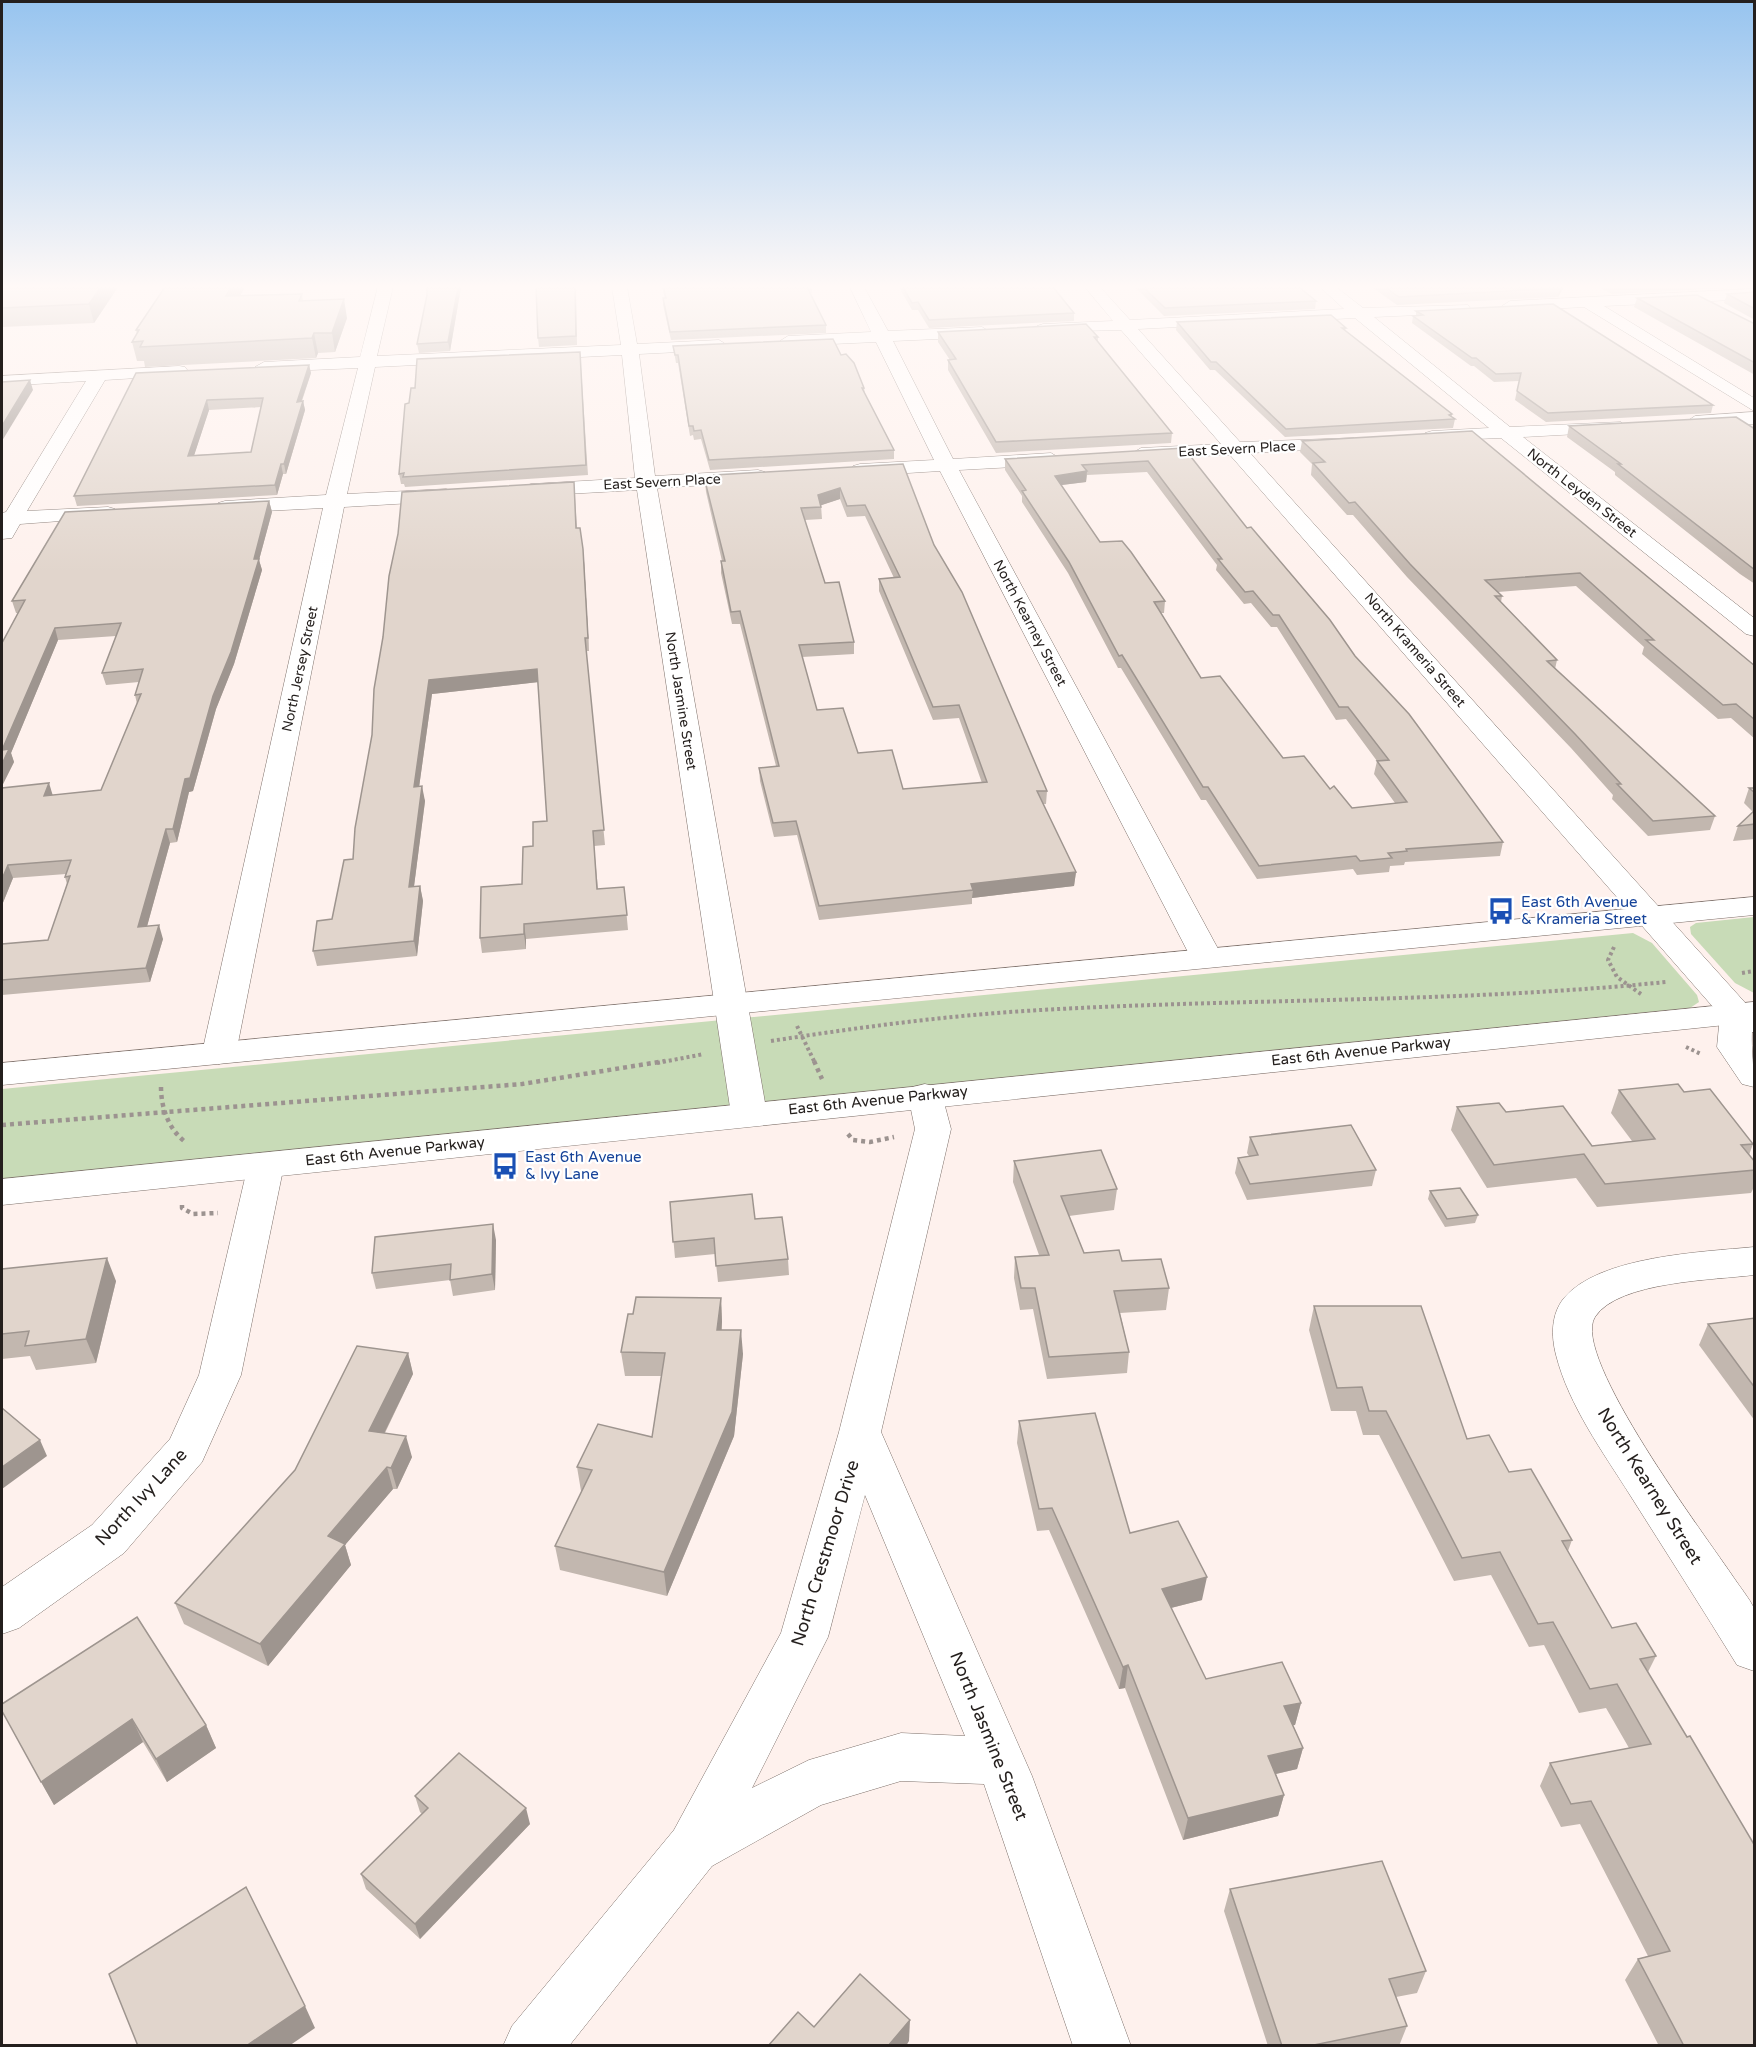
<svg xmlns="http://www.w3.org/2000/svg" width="1756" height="2047" font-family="'Varela Round',sans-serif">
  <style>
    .green { fill: #c8dbb7 }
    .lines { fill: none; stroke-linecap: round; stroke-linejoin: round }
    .minor-casing { stroke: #7d706a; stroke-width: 1 }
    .major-casing { stroke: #7d706a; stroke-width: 1 }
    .path-far1 { stroke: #9c9390; stroke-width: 4; stroke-dasharray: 3 3; stroke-linecap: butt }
    .path { stroke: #9c9390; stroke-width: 4.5; stroke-dasharray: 4 4; stroke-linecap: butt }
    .minor { fill: #fff; fill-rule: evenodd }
    .major { fill: #fff; fill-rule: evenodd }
    .wall { fill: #c2b7af; fill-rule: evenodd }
    .shaded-wall { fill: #9e958f }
    .building { fill: #e1d5cc; stroke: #9e958f; stroke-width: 1.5; fill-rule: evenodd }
    .labels { text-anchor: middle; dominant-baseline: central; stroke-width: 4.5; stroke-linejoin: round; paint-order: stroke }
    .far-street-label { font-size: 14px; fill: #241f1d; stroke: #fff }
    .transit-label { font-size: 15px; fill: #164399; stroke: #fff; text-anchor: start }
    .street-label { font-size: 15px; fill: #241f1d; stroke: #fff }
    .near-street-label { font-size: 18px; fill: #241f1d; stroke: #fff }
  </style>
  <rect width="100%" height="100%" fill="#fef1ed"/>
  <g class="green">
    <path d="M1754,917v76l-19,-10 -44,-49 -1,-7 6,-4z"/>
    <path d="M1633,933l19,10 45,52 2,7 -9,6 -1688,172v-91z"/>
  </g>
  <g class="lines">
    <defs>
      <g id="minor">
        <path d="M378,287h15l-16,69 244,-11 -9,-58h15l10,57 82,-4 8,5 -8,5 -80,4 16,122 103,-6 7,2 3,4 -3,4 -7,2 -101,6 110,626 -6,8 -12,4 -12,-4 -6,-8 -94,-624 -106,6 -7,-2 -3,-4 3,-4 7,-2 104,-6 -13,-123 -247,12 -28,127 99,-5 7,2 3,4 -3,4 -7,2 -102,6 -108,546 -5,7 -12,4 -12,-4 -5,-7 121,-545 -98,5 -7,-2 -3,-4 3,-4 7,-2 101,-6 32,-127 -94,4 -9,-5 9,-5 96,-5z"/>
        <path d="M850,287h14l24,44 94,-4 8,5 -8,5 -89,4 60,118 98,-6 10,6 -10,6 -92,5 264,488 -5,7 -11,2 -11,-2 -5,-7 -251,-487 -80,5 -7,-2 -3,-4 3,-4 7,-2 74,-4 -58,-118 -88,4 -8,-5 8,-5 83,-4z"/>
        <path d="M1085,287h15l30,33 214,-11 -24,-22h16l27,21 105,-3 2,3 -8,5 -88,4 136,110 111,-5 2,4 -9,6 -91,5 231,181v18l-8,-2 -245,-196 -76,3 -2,-4 2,-4 7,-2 57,-3 -134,-110 -217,11 102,113 114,-4 3,4 -3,4 -7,2 -97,5 499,554 5,3v22h-2c-1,18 2,36 2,55l-12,-3 -25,-37 3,-32 -490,-560 -96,3 -3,-4 10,-6 80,-4 -100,-114 -84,2 -2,-3 2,-3 6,-2 70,-3z"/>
        <path d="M1754,289v10l-150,7 150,92v13l-170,-104 -74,4 -8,-5 8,-5z"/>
        <path d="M179,366l6,1 3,4 -3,4 -80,5 -78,131 81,-4 7,2 3,4 -3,4 -95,7 -8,14 -10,1v-26l4,-1 80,-131 -84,5v-10z"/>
        <path d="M1754,412v12l-59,4 -9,-6 9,-6z"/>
        <path d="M925,1084l12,3 5,8 9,34 -70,303 151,344 99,270h-58l-89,-262 -83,-3 -80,24 -109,61 -143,180h-66l9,-20 162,-196 107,-197 58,-201 76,-303 -7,-34 5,-8zM865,1495l100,241 -64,-3 -92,27 -57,28 76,-151z"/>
        <path d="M266,1153l13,3 5,9 -43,210 -39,87 -78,91 -105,75 -17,6v-47l90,-62 78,-86 29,-64 49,-210 5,-9z"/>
        <path d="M1754,1247v28c-38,5 -136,6 -159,42 -25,39 113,222 139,261 6,9 15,20 20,30 2,11 1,51 0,63l-17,-6c-35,-57 -71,-113 -107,-170 -27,-43 -61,-89 -74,-140 -5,-19 -5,-41 8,-57 35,-42 138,-46 190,-51z"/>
      </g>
      <g id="major">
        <path d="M1754,897v18l-1752,170v-22z"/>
        <path d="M1754,1002v20l-1752,183v-26z"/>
      </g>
    </defs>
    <use href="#minor" class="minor-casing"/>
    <use href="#major" class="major-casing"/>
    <g class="path-far1">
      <path d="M1614,947l-6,13 9,17 24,17"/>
      <path d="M1742,973l12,-2"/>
      <path d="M797,1026l18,37"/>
      <path d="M771,1041c90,-14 180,-26 270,-31 209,-12 417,-7 625,-28"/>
      <path d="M1686,1047l15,7"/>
      <path d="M657,1063l47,-9"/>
    </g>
    <g class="path">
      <path d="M814,1061l8,18"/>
      <path d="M161,1087c0,20 7,41 23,54"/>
      <path d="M2,1125l520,-41 143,-23"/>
      <path d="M848,1134l5,6 17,2 24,-5"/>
      <path d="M182,1205v3l11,6 25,-1"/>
    </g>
    <use href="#minor" class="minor"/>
    <use href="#major" class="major"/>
  </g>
  <g class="wall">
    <path d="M2,287h116l-24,36 -92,4z"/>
    <path d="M427,287h34l-11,64 -31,2 -2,-9 10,-49z"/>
    <path d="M576,287l1,58 -38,2 -1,-9z"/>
    <path d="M662,287h150v6h-2l16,32v8l-155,7 -8,-35v-7h2z"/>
    <path d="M899,287h154l21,26v8l-145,7 -11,-18h-6z"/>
    <path d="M1135,287h164l17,14 -1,8 -151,7z"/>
    <path d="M1372,287h192l-6,10 -161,8z"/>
    <path d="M1598,287h149l-135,7z"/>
    <path d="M1755,292v28l-31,-17 3,-9z"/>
    <path d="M302,294l1,7 44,17 -12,34 -17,1 -2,5 -171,9 -1,-6h-7l-5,-19 5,-8 -1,-4 104,-35z"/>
    <path d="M1637,298l118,26v51l-121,-68z"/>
    <path d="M1416,311l297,94 -2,8 -165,9 -31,-22 4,-19 -25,1 -20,-16h-3l-59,-43 1,-7 3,-1z"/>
    <path d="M1177,322l169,6 -1,3 107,83v3l3,2 -2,9 -168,9 -70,-67h-5l-34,-40z"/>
    <path d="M938,332l160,5v5l74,91 -1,10 -175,10 -48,-83v-10h2l-12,-18z"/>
    <path d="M673,346l168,9 23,33 1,6 29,56v9l-184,11 -9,-31 -7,1 -1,-5 -3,1 -12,-73h-2z"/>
    <path d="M580,352l8,123 -183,12 -1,-3h-3l-2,-10 10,-71 6,-15z"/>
    <path d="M309,365l2,8 -9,28h1l2,9 -19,64h-3l-6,21 -200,11 -3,-10 62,-123zM261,407l-10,45 -57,3 15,-45z"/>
    <path d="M1569,426l186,3v155l-15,-10 -125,-99v-3l-48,-35z"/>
    <path d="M1472,431l283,235v73l-24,-21 -13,1 -76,-65 2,-7 -68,-61 -78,6 4,4 -1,6 56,58 -2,9 160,147 -5,14 -62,6 -36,-37 1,-4 -42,-47 -164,-171 -54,-62h-6l-36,-40 1,-11 -12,-12 2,-11z"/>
    <path d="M1184,448l63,80 108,128 148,186 -3,14 -95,6 -1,3 -14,1 -1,6 -32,3 -4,-6 -96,10 -51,-79h-5l-80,-132h-3l-50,-95 -46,-71v-6l-17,-26v-11zM1147,472l70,93 -1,5 28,34 7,-1 20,24h6l59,93 10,-1 31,42 -3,13 21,29 -43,5 -22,-19 -47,-31 -82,-80 -40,-65h3l1,-12 -65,-59 -39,-57 25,-3 1,-7z"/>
    <path d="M903,464l31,81 113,246 -1,13h-3l33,68 -2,14 -102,12v6l-153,16 -22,-85 -23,2 -14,-56 -1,-13 17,-2 -36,-142h-8l-11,-51v-12h1l-16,-69 -1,-11h9v-6zM840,499l7,18 18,-1 29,62 -15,1v12l54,129 26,-2 23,65 -79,6 -45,-36 -41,-43 -15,-53 52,-3v-12l-29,-59 -20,-63 17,-1 -1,-14z"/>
    <path d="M574,482l3,46 7,33 5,90h-3l19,194 -11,1 4,43 26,-2 4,43 -102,9v10l-44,4 -2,-15 42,-54 11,-38 14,-25 -9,-139 -106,12 -13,93 6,14 -11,85h6l3,15 -6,55 -100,10 -4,-15 19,-32 21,-60 19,-124z"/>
    <path d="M269,501l3,11 -13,48 3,10 -28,94 -18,45 -23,82 -4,1 -12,50 -7,1 -23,83 16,13 -13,43 -148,13v-51l46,-4 19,-56 -2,-7 1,-3 -53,4 -11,27v-117l51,7 48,-5 36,-86 -2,-9 4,-13 -33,3 -4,-12 14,-37 -58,4 -47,113 3,9 -12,24v-143l16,-30h-2l-4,-12z"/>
    <path d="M1749,788h6v51l-22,2 5,-15 15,-14 -9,-9z"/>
    <path d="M1619,1090l65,2 69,52 -4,11 6,7v23l-4,8 -154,14 -21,-29 -89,10 -36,-58 6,-23 49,5 86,34 40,-5 -21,-28z"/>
    <path d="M1250,1137l126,33 -4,16 -125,14 -12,-27 3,-15 11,-2 -2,-3z"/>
    <path d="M1014,1161l103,28 -3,21 -45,6 15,37 38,8 47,27 -3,22 -46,3 9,39 -2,21 -80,6 -14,-70 -13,1 -6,-32 1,-21 24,-2 -26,-73z"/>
    <path d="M1430,1191l48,24 -3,8 -30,4 -17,-28z"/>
    <path d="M670,1202l85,17 33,40 1,16 -71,7 -3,-28 -40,4z"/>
    <path d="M496,1240l-1,50 -42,6 -3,-16 -74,9 -4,-16z"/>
    <path d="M2,1269l114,12 -20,82 -60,7 -6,-14 -28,3z"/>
    <path d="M721,1298l1,24v8l21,24 -9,82 -67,160 -107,-26 -5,-24 27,-55h-1l-4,-24 75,-30 9,-61h-36l-4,-24 12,-38z"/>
    <path d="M1314,1306l153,133 42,33 63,68 -4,11 44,77 44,28 -8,16 107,374h-96l-34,-66 13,-21 10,-3 -68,-132 -19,3 -21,-41 10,-23 79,-15 -23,-40 -27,5 -35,-68 -15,2 -38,-72 -37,6 -75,-146h-16l-7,-24h-25l-22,-81z"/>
    <path d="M1755,1318v103l-56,-76 9,-21z"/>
    <path d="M408,1353l5,21 -28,59 27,24 -15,32h-4l-48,56 6,20 -83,101 -84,-42 -9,-21z"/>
    <path d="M1019,1421l111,112 72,67 -31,8 35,71 95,24 -6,22h-2l10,23 -6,21 -21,5 8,21 -6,21 -95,24 -58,-152 -6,1 -70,-159 -12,1 -20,-88z"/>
    <path d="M2,1711l204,14 10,23 -49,34 -24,-40 -89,63z"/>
    <path d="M415,1796l115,28 -110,115 -54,-50 -5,-15 61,-60 -2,-2z"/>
    <path d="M1230,1889l196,82 -9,22 -21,4 11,29 -8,20h-131l-44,-135z"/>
  </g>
  <g class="shaded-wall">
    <path d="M101,287h17l-24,36 -5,-19z"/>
    <path d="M231,287h14l-15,27 -4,-18z"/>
    <path d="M458,287h3l-11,64 -2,-9z"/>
    <path d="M1561,287h3l-6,10 2,-9z"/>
    <path d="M344,299l3,19 -12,34 -3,-19z"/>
    <path d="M314,333l4,20 -2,5 -4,-20z"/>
    <path d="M309,365l2,8 -13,38 -1,-9z"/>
    <path d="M30,380l3,10 -31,51v-15z"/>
    <path d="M207,400l2,10 -18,55 -3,-9z"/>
    <path d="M303,401l2,9 -19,64 -2,-10z"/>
    <path d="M281,464l2,10 -6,21 -2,-10z"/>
    <path d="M1087,471l-1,11 -32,4 1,-10z"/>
    <path d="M840,488v11l-21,7 -1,-11z"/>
    <path d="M269,501l3,11 -13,48 3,10 -28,94 -18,45 -23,82 -4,1 -12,50 -4,-13 12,-50 28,-83 41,-137z"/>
    <path d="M583,549l1,12 5,90 -1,-13z"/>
    <path d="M55,628l3,12 -47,113 3,9 -12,24v-36z"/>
    <path d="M537,669l2,13 -107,12 -15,108 -3,-15 15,-107z"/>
    <path d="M49,783l4,13h-9z"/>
    <path d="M422,786l3,15 -13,101 -3,-15z"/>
    <path d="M166,829l4,14 -27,98 -5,-14z"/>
    <path d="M8,865l5,13 -11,27v-26z"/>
    <path d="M1076,872l-2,14 -102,12 1,-8 -2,-6z"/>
    <path d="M420,886l3,15 -6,55 -3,-15z"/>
    <path d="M524,924l2,15v10l-2,-15z"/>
    <path d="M159,925l4,14 -13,43 -4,-14z"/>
    <path d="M493,1224l3,16 -1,50 -3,-16z"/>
    <path d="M107,1258l9,23 -20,82 -10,-24z"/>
    <path d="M721,1298l1,24 -3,31 -2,-23z"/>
    <path d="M741,1330l2,24 -9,82 -67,160 -3,-24z"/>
    <path d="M408,1353l5,21 -38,78 -6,-21z"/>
    <path d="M406,1436l6,21 -15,32 -6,-21z"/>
    <path d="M40,1440l7,16 -45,33v-22z"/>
    <path d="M387,1467l6,22 -48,56 6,20 -83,101 -8,-22 68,-108z"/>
    <path d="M1207,1577l-5,23 -43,11 3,-22z"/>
    <path d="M1128,1665l-3,23 -6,1 4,-22z"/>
    <path d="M1301,1703l-6,22 -17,3 6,-22z"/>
    <path d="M132,1719l11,23 -89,63 -13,-23z"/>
    <path d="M206,1725l10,23 -49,34 -11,-23z"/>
    <path d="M1303,1748l-6,21 -35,8 6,-21z"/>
    <path d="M1284,1795l-6,21 -95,24 5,-22z"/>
    <path d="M526,1808l4,16 -110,115 -5,-15z"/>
    <path d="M305,2006l10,22 -26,18h-43z"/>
    <path d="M910,2020l-1,21 -3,5h-18z"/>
  </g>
  <g class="building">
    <path d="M2,287h99l-12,17 -87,4z"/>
    <path d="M165,287h66l-5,9 76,-2 -3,7 45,-2 -12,34h-18l-2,5 -172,9 3,-6 -11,1 7,-12h-3z"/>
    <path d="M427,287h31l-10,55 -31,2 10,-49z"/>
    <path d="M536,287h39l1,49 -38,2z"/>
    <path d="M663,287h144l19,38 -156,7 -7,-34h3z"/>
    <path d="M903,287h150l21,26 -145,7 -11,-18 -6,1z"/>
    <path d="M1143,287h156l17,14 -151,7z"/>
    <path d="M1385,287h176l-1,1 -161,9z"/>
    <path d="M1755,292v17l-28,-15z"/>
    <path d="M1697,295l58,29v39l-118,-65z"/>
    <path d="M1553,304l160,101 -165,8 -31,-22 4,-18 -25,1 -20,-16h-4l-59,-42 10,-1 -7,-4z"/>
    <path d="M1331,315l15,13h-4l110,86 -3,1 6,4 -169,10 -70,-67h-5l-34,-40z"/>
    <path d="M1086,324l12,13h-4l78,96 -176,9 -48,-82 8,-1 -18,-27z"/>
    <path d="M833,339l8,16 5,-1 8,9 10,25h-2l32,62 -185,10 -8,-30 -7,1 -1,-5h-4l-11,-71h-3l-2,-9z"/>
    <path d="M580,352l6,113 -183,12 1,-4 -5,1 6,-70 4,-1 2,-15h4l2,-29z"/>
    <path d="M309,365l-12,37 6,-1 -19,63h-3l-6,21 -201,11 62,-123zM263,398l-12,54 -63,4 19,-56z"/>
    <path d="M30,380l-28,46v-44z"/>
    <path d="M1736,417l19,12v141l-137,-106h3l-52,-38z"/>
    <path d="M1472,431l283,235v54l-19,-16 -13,1 -77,-65h8l-74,-67 -95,7 17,16h-7l62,64 -10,1 168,155 -62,5 -36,-37h4l-46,-50 -165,-170 -55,-62 -6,1 -36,-40 12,-1 -23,-21z"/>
    <path d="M1184,448l63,80 4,-1 79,93 25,36 54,58 94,128 -97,7 1,2 -19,2 4,5 -32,3 -4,-5 -97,10 -51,-79h-5l-81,-132 -3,1 -50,-94 -47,-71 4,-1 -21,-31zM1148,461l74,98h-4l27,33 8,-1 20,24h6l60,92h9l41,53 -12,1 30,41 -55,6 -18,-22 -4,3 -26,-33 -21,2 -63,-82 -19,2 -47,-76 11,-1 -34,-49 -9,-11 -22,1 -45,-66 32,-5 -5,-6z"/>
    <path d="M903,464l31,81 28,47 85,199h-10l39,81 -105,12 2,6 -154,16 -23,-85 -23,2 -14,-55 20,-2 -39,-155 -9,1 -10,-51h4l-20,-80h10l-1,-6zM840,488l7,18 18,-1 35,72 -21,2 54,128 26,-2 28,77 -84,7 -11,-39 -34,3 -15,-45 -26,2 -18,-65 55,-3 -15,-60 -14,1 -24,-75 20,-1 -3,-12z"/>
    <path d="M574,482l2,46h4l3,21 5,89h-3l19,192 -11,1 4,58 27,-2 3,28 -103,9v10l-44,4 1,-51 41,-3 1,-37 10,-1v-24l14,-1 -10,-152 -108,11 -15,107 8,-1 -13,101 11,-1 -6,55 -101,10 4,-30 15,-2 12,-59 9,-1 2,-31 17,-93 2,-46 9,-52 6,-61 9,-42 4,-42z"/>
    <path d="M269,501l-15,58h5l-28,93 -18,44 -23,82 -5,1 -12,50h-7l-28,98 21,-2 -13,43 -144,12v-36l46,-4 22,-64 -5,1 6,-17 -63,5 -6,14v-91l47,-5 -5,13 57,-6 40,-96 -6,1 8,-26 -41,4 19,-50 -66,5 -53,122 7,-1 -7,15v-121l23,-43 -13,1 53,-89z"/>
    <path d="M1749,788h6v5z"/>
    <path d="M1755,810v14l-17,2z"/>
    <path d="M1678,1084l6,8 26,-3 43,55 -12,1 14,17v8l-150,14 -21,-30 -90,11 -37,-58 42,-4 7,9 57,-6 29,40 63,-7 -36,-49z"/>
    <path d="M1351,1125l25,45 -126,14 -12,-26 20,-3 -8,-18z"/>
    <path d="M1101,1150l16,39 -56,7 23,57 35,-3 3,11 39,-2 8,29 -55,3 15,61 -80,5 -14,-69h-14l-6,-31 34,-2 -35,-94z"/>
    <path d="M1460,1188l18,27 -31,4 -17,-28z"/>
    <path d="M752,1194l3,25 27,-2 6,42 -72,7 -2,-28 -41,4 -3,-40z"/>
    <path d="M493,1224l-1,50 -42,6 1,-16 -79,9 3,-36z"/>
    <path d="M107,1258l-21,81 -61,7 4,-15 -27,3v-65z"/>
    <path d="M636,1297l85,1 -4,32h24l-9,82 -68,160 -109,-26 37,-76 -15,-3 21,-43 54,13 13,-84 -44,-1 7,-38h5z"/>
    <path d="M1314,1306h107l46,133 22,-4 20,37 22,-3 41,71 -10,1 50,87 24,-5 20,33 -16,3 47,78 3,-1 65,110v200h-71l-46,-87 32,-8 -79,-150 -20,3 -21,-41 101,-19 -34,-60 -27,5 -37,-67 -15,2 -38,-72 -38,6 -76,-147h-17l-7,-24 -25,1z"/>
    <path d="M1755,1318v70l-47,-64z"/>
    <path d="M357,1346l51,7 -39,78 37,5 -15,32 -4,-1 -59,69 17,8 -85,100 -85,-41 120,-133z"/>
    <path d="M2,1408l38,32 -38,27z"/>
    <path d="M1095,1413l35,120 48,-12 29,56 -45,12 44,90 76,-17 19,41 -17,3 19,42 -35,8 16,39 -96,23 -60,-153 -5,2 -71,-159 -13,1 -20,-88z"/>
    <path d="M137,1617l69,108 -50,34 -24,-40 -91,63 -39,-71v-7z"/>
    <path d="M459,1753l67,55 -111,116 -54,-50 67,-66 -13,-12z"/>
    <path d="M1382,1861l44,110 -37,8 18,47 -98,20h-27l-52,-157z"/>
    <path d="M246,1887l59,119 -59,40h-108l-29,-72z"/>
    <path d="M860,1974l50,46 -22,26h-120l30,-34 16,15z"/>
  </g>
  <linearGradient id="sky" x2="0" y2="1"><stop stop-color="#97c4ef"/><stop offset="0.5" stop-color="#fff9f7"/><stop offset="1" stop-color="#fff9f7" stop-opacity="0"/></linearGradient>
  <rect width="1756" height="573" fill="url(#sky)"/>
  <defs>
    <symbol id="bus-bare" viewBox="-9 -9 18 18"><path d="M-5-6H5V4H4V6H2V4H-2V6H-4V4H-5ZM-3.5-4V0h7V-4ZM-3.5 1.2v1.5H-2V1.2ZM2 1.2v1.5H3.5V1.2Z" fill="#1a4fb4" stroke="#fff" stroke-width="2.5" paint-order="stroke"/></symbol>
  </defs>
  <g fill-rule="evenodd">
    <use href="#bus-bare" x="1482" y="892" width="38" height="38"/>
    <use href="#bus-bare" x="486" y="1147" width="38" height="38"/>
  </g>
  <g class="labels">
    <g class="far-street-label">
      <text transform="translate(1237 449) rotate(-3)">East Severn Place</text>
      <text transform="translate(662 482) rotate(-3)">East Severn Place</text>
      <text transform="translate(1582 493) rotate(38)">North Leyden Street</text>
      <text transform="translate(1030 623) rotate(62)">North Kearney Street</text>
      <text transform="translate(1415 650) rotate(49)">North Krameria Street</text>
      <text transform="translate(300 669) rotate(-78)">North Jersey Street</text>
      <text transform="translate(681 701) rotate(81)">North Jasmine Street</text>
    </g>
    <g class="transit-label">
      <text x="1521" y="902">East 6th Avenue<tspan x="1521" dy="17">&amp; Krameria Street</tspan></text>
      <text x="525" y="1157">East 6th Avenue<tspan x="525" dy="17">&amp; Ivy Lane</tspan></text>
    </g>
    <g class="street-label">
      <text transform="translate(1361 1051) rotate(-6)">East 6th Avenue Parkway</text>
      <text transform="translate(878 1100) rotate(-6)">East 6th Avenue Parkway</text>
      <text transform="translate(395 1151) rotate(-6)">East 6th Avenue Parkway</text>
    </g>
    <g class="near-street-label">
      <text transform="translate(1650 1486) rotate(58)">North Kearney Street</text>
      <text transform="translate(141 1497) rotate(-47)">North Ivy Lane</text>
      <text transform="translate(825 1553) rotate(-73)">North Crestmoor Drive</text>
      <text transform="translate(989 1736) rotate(68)">North Jasmine Street</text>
    </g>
  </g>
  <rect width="1756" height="2047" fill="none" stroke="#241f1d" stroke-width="6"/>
</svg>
